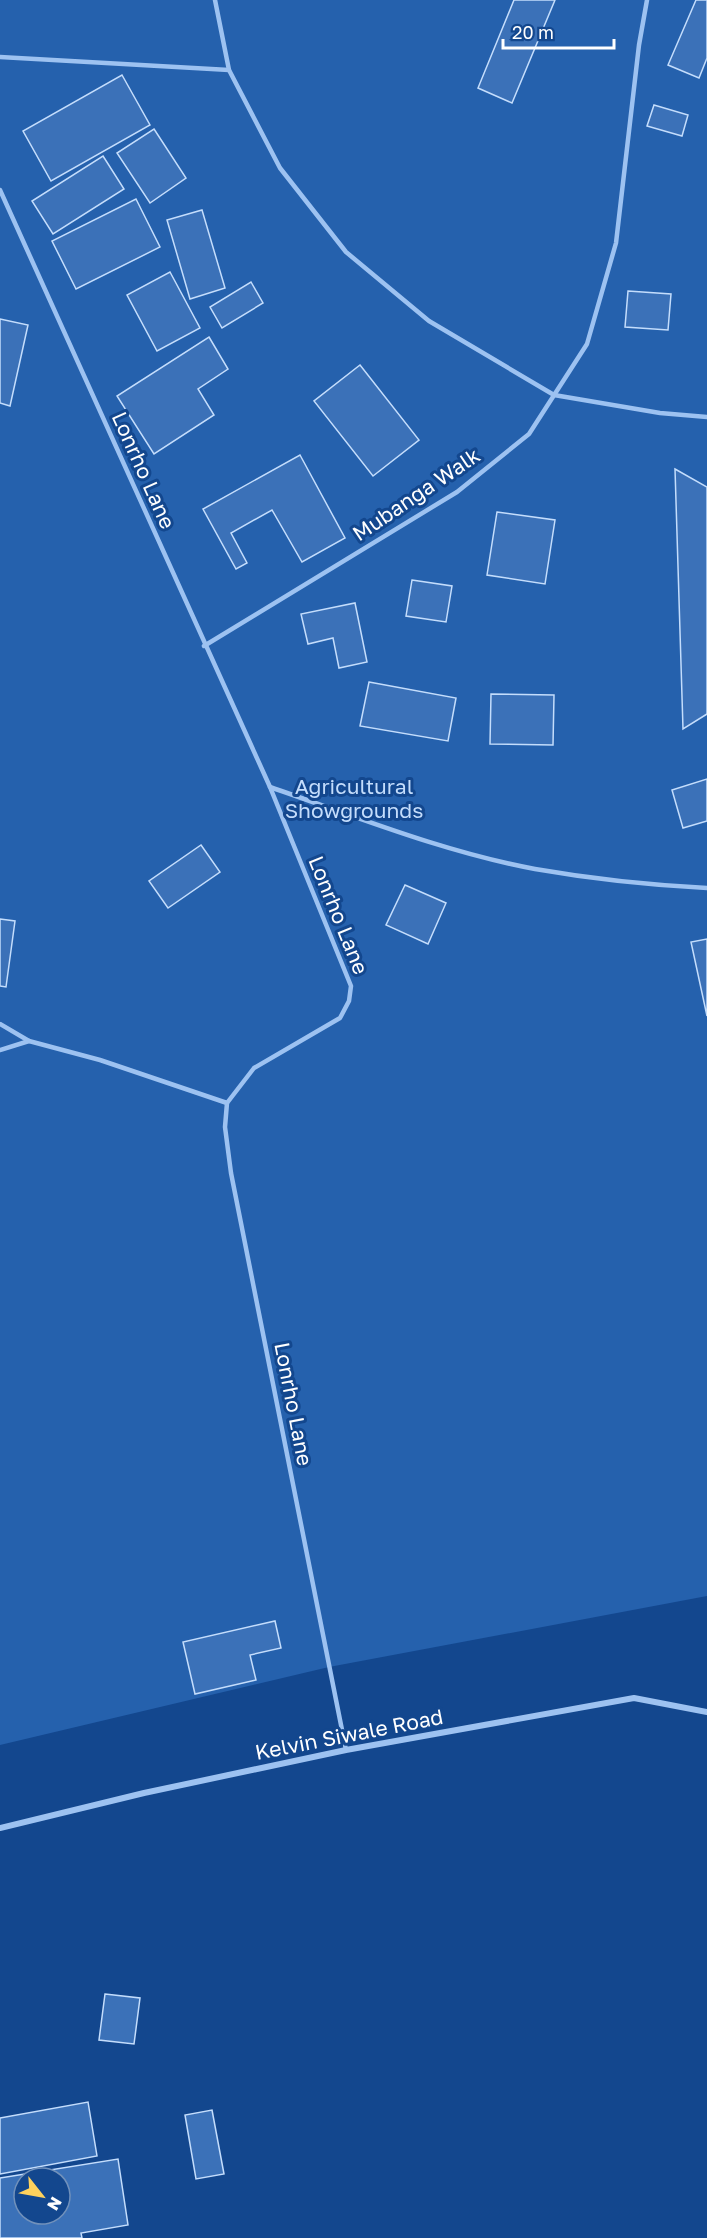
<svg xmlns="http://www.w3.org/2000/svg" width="707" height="2238" font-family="'Golos Text',sans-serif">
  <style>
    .green { fill: #2561ad }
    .building { fill: #3b71b8; stroke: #c4ddfc; stroke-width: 1.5; fill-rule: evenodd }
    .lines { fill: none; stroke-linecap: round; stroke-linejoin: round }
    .lane { stroke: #9dc2f1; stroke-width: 4.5 }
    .street { stroke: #9dc2f1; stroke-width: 6 }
    .labels { text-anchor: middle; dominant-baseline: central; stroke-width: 6; stroke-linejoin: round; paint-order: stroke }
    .street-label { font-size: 21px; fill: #fff; stroke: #13478e }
    .park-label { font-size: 21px; fill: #c4ddfc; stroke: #13478e }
  </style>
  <rect width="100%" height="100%" fill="#13478e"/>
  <path class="green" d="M0,0h707v1596l-378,71 -329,78z"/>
  <g class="building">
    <path d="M514,0h41l-43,103 -34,-15z"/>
    <path d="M696,0h11v58l-8,20 -31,-13z"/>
    <path d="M122,75l28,50 -99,56 -28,-50z"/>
    <path d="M654,105l34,10 -6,21 -35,-10z"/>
    <path d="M154,129l32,49 -36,25 -33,-50z"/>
    <path d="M103,156l21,33 -71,45 -21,-33z"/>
    <path d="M136,199l24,48 -84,42 -24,-48z"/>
    <path d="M202,210l23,78 -35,11 -23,-79z"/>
    <path d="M170,272l30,56 -43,23 -30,-56z"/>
    <path d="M251,282l12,21 -41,25 -12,-21z"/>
    <path d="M628,291l43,3 -3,36 -43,-3z"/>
    <path d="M0,319l28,6 -18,81 -10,-3z"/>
    <path d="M209,337l19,32 -30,20 16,26 -60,39 -37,-58z"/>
    <path d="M360,365l59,75 -46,36 -59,-75z"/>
    <path d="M300,455l45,83 -43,24 -30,-52 -41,23 16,30 -11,6 -33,-60z"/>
    <path d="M675,469l32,18v227l-24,15z"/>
    <path d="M497,512l58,8 -10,64 -58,-9z"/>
    <path d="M412,580l40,6 -6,36 -40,-6z"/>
    <path d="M355,603l12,59 -28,6 -6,-30 -25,6 -7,-30z"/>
    <path d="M369,682l87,16 -8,43 -88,-15z"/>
    <path d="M491,694l63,1 -1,50 -63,-1z"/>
    <path d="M707,779v42l-24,7 -11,-38z"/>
    <path d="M201,845l19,27 -52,36 -19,-27z"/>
    <path d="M405,885l41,18 -18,41 -42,-19z"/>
    <path d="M0,919l15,2 -9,66 -6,-1z"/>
    <path d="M707,939v77l-16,-74z"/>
    <path d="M275,1621l6,27 -31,7 6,25 -61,14 -12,-52z"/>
    <path d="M105,1994l35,4 -6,46 -35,-4z"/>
    <path d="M88,2102l9,54 -97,18v-56z"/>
    <path d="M212,2110l12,64 -28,5 -11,-64z"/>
    <path d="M118,2159l10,66 -47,8 1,5h-82v-60zM24,2178h36v36h-36z"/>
  </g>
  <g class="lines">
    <g class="lane">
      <path d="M215,0l14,70 51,98 66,84 83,69 125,74 106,18 47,4"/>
      <path d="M0,57l229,13"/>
      <path d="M0,190l270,597 81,199 -2,15 -9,17 -86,50 -27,35 -2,24 6,46 115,577"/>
      <path d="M204,646l253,-154 72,-58 58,-90 29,-101 23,-198 8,-45"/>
      <path d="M270,787c87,30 174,65 265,82 57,10 114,16 172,19"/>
      <path d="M0,1024l29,17"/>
      <path d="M0,1050l29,-9 71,19 127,43"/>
    </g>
    <path class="street" d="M0,1828l144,-35 202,-43 288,-52 73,14"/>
  </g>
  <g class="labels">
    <g class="street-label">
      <text transform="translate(144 470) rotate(66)">Lonrho Lane</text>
      <text transform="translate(416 494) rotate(-34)">Mubanga Walk</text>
      <text transform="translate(339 915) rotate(68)">Lonrho Lane</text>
      <text transform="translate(294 1404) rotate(79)">Lonrho Lane</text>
      <text transform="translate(349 1734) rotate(-11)">Kelvin Siwale Road</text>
    </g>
    <g class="park-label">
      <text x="354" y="786">Agricultural<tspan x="354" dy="24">Showgrounds</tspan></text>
    </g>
  </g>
  <g transform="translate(42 2196) rotate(121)"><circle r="28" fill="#13478e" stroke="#7191bb" stroke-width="1.5"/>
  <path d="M0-4.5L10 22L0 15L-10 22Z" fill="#ffd25d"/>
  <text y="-9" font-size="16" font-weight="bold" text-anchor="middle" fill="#ffffff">N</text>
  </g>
  <path d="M503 39v9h111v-9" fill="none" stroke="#ffffff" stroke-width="3"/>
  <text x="512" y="39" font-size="18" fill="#ffffff" stroke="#13478e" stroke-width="4.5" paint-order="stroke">20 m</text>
</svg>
